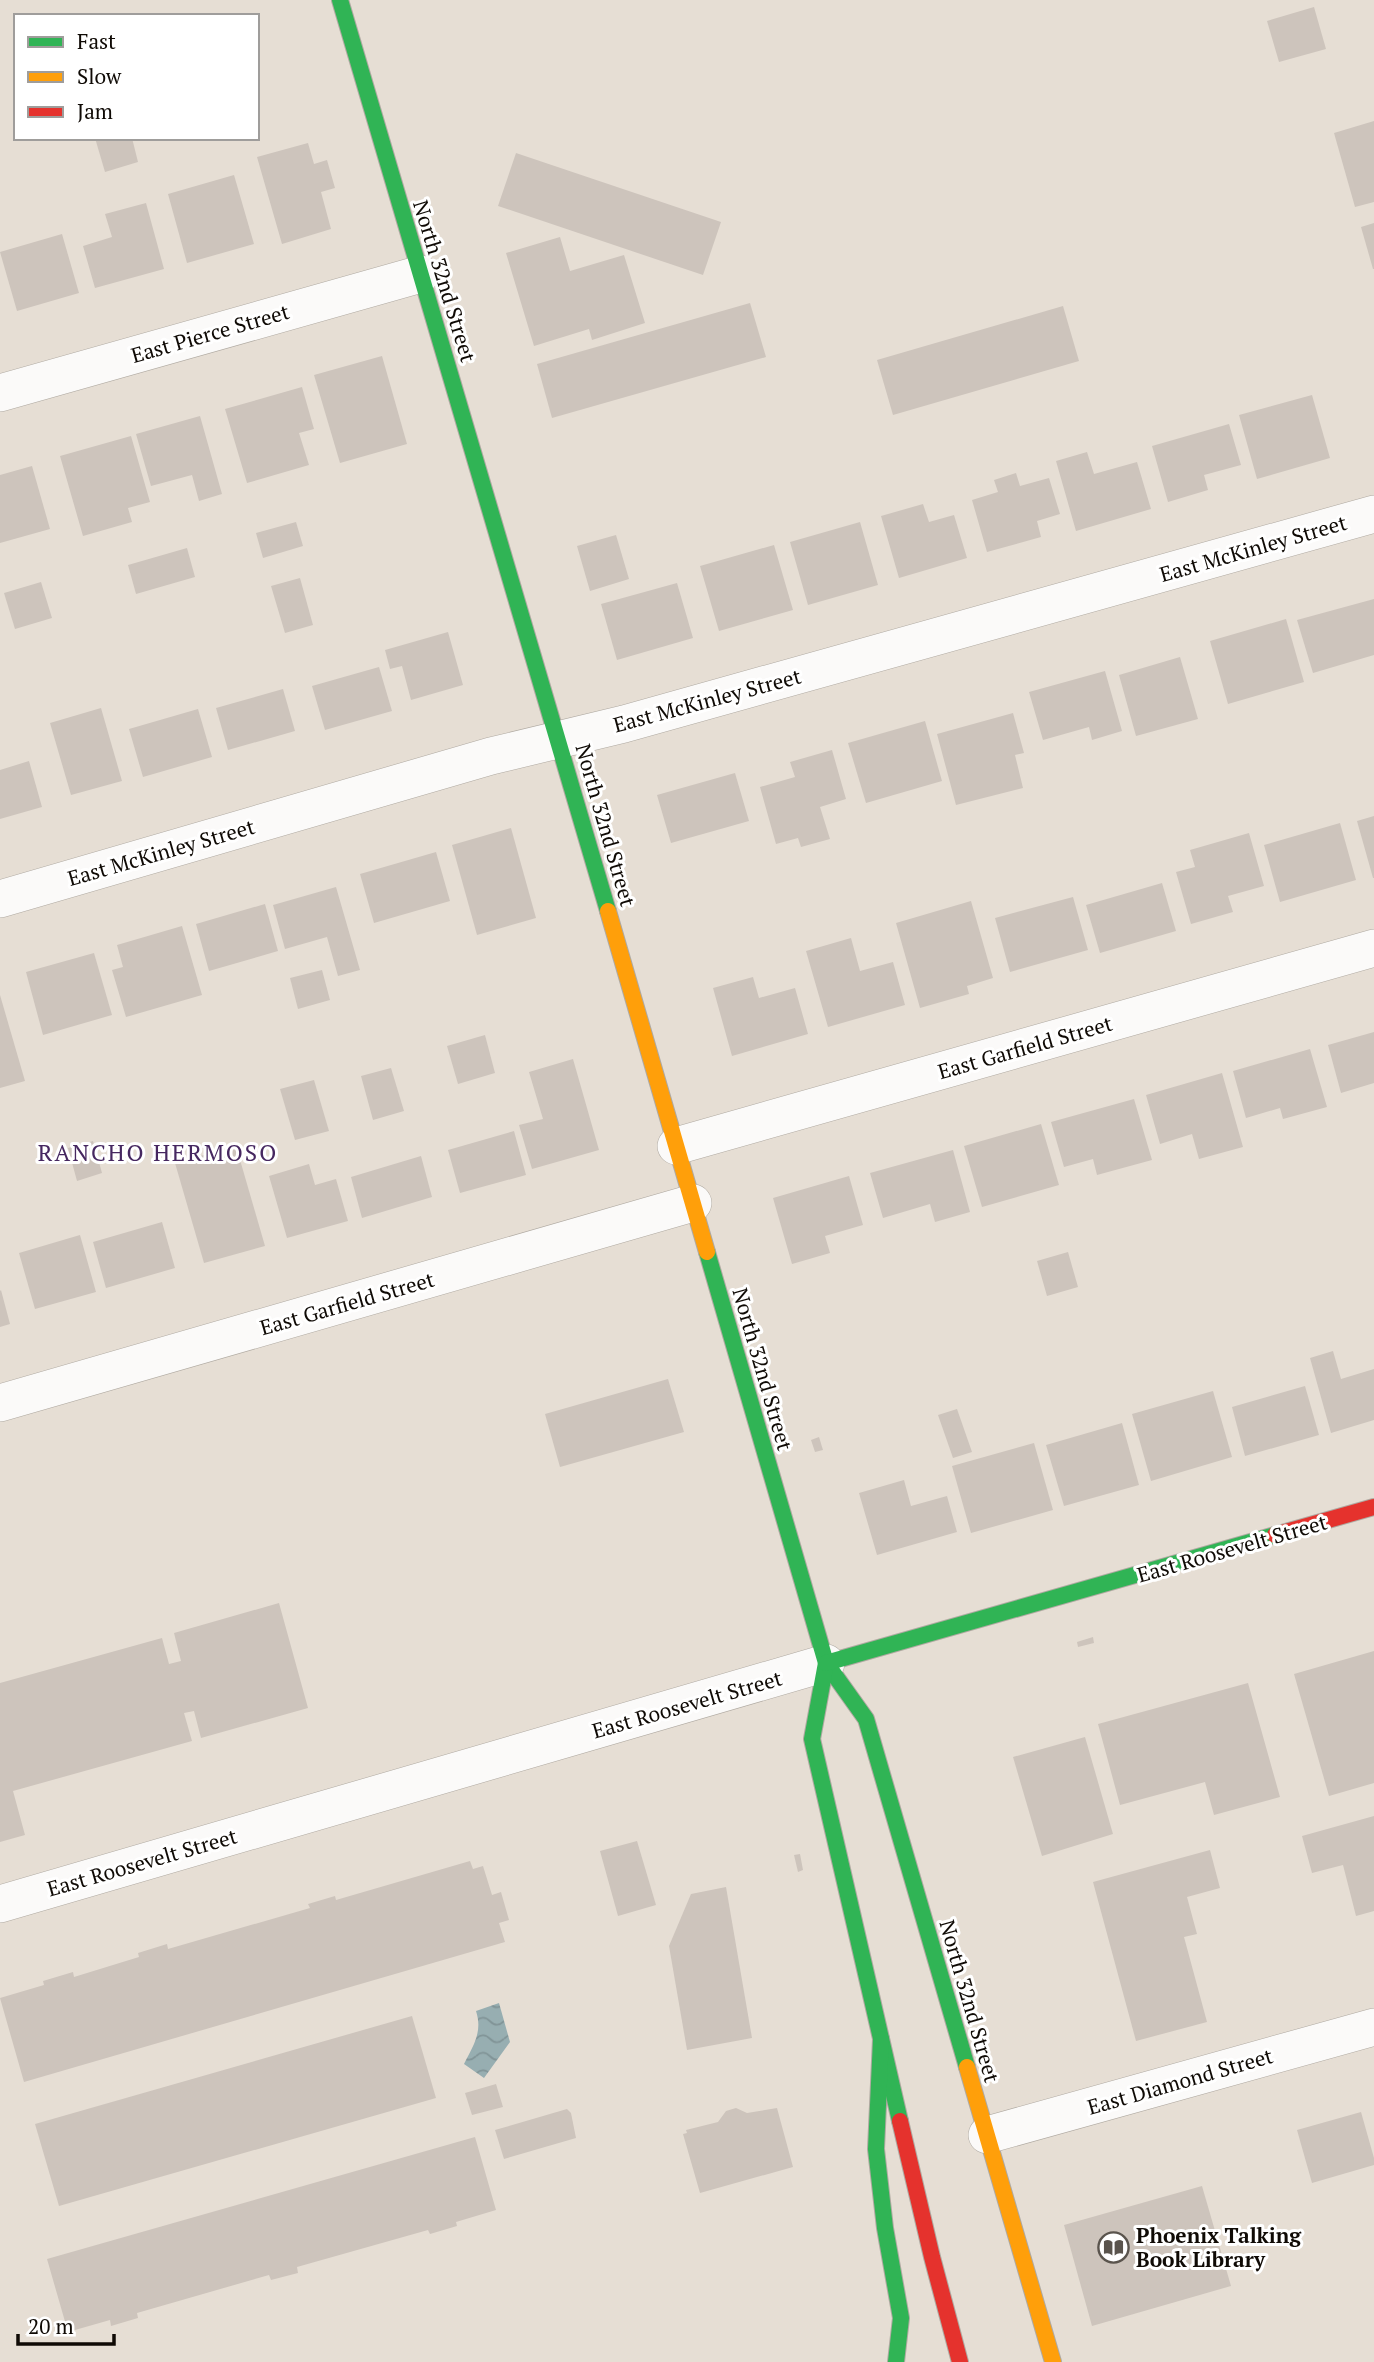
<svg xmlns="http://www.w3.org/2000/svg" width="1374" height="2362" font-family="'PT Serif',serif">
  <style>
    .water { fill: url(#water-waves) }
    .building { fill: #cdc4bc }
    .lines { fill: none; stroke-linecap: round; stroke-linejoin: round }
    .street-casing { stroke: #afa9a1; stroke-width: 38 }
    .fast-casing { stroke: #afa9a1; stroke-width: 18 }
    .slow-casing { stroke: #afa9a1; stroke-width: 18 }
    .jam-casing { stroke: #afa9a1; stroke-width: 18 }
    .street { stroke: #fbfaf9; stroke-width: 37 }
    .fast { stroke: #30b455; stroke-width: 16 }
    .slow { stroke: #ff9f0a; stroke-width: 16 }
    .jam { stroke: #e5322d; stroke-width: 16 }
    .labels { text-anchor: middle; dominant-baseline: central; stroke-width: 6; stroke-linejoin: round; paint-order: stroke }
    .street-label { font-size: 21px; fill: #0f0a05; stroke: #fff }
    .poi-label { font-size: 21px; font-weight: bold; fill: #0f0a05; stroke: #fff; text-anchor: start }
    .neighbourhood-label { font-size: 23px; letter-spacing: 2px; fill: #462760; stroke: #fff }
  </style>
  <defs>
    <pattern id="water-waves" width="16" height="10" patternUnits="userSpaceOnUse" patternTransform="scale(1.75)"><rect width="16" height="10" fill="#97aeb1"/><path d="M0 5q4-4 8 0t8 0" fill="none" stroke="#819497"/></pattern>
  </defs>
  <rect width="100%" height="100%" fill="#e6ded4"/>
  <path class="water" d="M499,2003l11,39 -26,36 -20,-14c9,-18 19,-32 12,-53z"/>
  <g class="building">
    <path d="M1314,7l12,42 -47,13 -12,-41z"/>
    <path d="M1374,121v81l-19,5 -21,-74z"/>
    <path d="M95,138h37l6,24 -33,10z"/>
    <path d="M308,143l6,21 13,-4 8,28 -14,4 10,37 -49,15 -25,-87z"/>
    <path d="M516,153l205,69 -18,53 -205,-69z"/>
    <path d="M234,175l20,69 -67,19 -19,-69z"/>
    <path d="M146,203l18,66 -69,19 -12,-42 29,-9 -7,-23z"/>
    <path d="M1374,223v46h-1l-12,-42z"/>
    <path d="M62,234l17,59 -62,18 -17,-59z"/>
    <path d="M560,237l10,34 54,-16 21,68 -53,17 -3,-11 -55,17 -28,-93z"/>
    <path d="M750,303l16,54 -214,61 -15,-54z"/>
    <path d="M1063,306l16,55 -186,54 -16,-55z"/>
    <path d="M382,356l25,88 -67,19 -26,-88z"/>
    <path d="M302,387l12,42 -15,4 10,32 -62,18 -22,-74z"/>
    <path d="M1312,395l18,63 -73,21 -18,-64z"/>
    <path d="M200,416l22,78 -23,7 -7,-26 -41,11 -15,-52z"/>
    <path d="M1229,424l12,41 -37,10 4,15 -40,12 -16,-56z"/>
    <path d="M131,436l19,66 -22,6 4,14 -49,14 -23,-80z"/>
    <path d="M1087,452l7,22 43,-12 14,47 -75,22 -20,-70z"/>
    <path d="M32,466l18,63 -50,14v-68z"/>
    <path d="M1016,473l4,13 29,-8 11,36 -23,7 4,16 -54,15 -15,-52 26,-8 -4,-12z"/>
    <path d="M923,504l6,18 25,-7 13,43 -68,20 -18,-62z"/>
    <path d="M296,522l7,24 -40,12 -7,-25z"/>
    <path d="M860,522l18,63 -70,20 -18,-63z"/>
    <path d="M616,535l13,44 -39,12 -13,-45z"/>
    <path d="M774,545l19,65 -74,21 -19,-65z"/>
    <path d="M187,548l8,29 -59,17 -8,-29z"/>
    <path d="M300,578l13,47 -28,8 -14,-47z"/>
    <path d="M41,582l11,36 -37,11 -11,-36z"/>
    <path d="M677,583l16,55 -76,22 -16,-56z"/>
    <path d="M1374,599v56l-61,18 -16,-53z"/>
    <path d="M1286,619l18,63 -76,22 -18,-63z"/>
    <path d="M448,632l15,53 -52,15 -9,-34 -12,3 -5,-19z"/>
    <path d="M1180,657l18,62 -62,17 -17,-61z"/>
    <path d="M379,667l13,44 -67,19 -13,-44z"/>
    <path d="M1105,671l17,60 -30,9 -3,-13 -46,13 -14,-48z"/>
    <path d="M283,689l12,42 -67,19 -12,-42z"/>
    <path d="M101,708l21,73 -51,14 -21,-72z"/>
    <path d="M198,709l14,48 -69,20 -14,-48z"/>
    <path d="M1013,713l11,40 -9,2 8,33 -67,17 -19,-71z"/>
    <path d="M925,721l17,60 -76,22 -18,-60z"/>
    <path d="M832,750l14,49 -26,8 10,32 -29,8 -3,-9 -22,6 -16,-57 35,-10 -5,-15z"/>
    <path d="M29,761l13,46 -42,12v-49z"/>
    <path d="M735,773l14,48 -78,22 -14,-48z"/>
    <path d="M1374,816v62h-1l-16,-57z"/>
    <path d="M1340,823l16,57 -76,22 -16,-57z"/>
    <path d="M511,828l25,90 -59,17 -25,-90z"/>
    <path d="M1249,833l15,53 -36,10 5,16 -42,12 -15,-52 19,-5 -5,-17z"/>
    <path d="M436,852l14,49 -76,22 -14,-49z"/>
    <path d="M1162,883l14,48 -76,22 -14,-48z"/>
    <path d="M336,887l24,83 -22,6 -11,-39 -42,12 -12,-44z"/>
    <path d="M1073,897l15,53 -78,22 -15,-54z"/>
    <path d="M971,901l22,77 -26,8 2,8 -49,14 -24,-85z"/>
    <path d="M265,904l13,47 -69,20 -13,-47z"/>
    <path d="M182,926l20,69 -76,22 -14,-47 11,-3 -6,-22z"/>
    <path d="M851,938l9,33 33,-9 12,43 -77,22 -22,-76z"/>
    <path d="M94,953l18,62 -69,20 -17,-63z"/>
    <path d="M322,970l8,30 -32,9 -8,-31z"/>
    <path d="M753,977l6,21 36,-10 13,46 -76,22 -19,-68z"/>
    <path d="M0,995l25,86 -25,7z"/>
    <path d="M1374,1032v51l-33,10 -13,-48z"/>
    <path d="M485,1035l10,38 -37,11 -11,-38z"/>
    <path d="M1310,1049l17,58 -44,12 -3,-11 -34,10 -13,-47z"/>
    <path d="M573,1059l26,91 -67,19 -13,-44 24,-6 -14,-47z"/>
    <path d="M391,1068l13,43 -31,9 -12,-44z"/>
    <path d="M1222,1073l21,74 -44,12 -7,-25 -32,10 -14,-49z"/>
    <path d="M314,1080l15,51 -34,9 -15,-51z"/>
    <path d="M1134,1099l18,61 -55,15 -4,-16 -29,8 -13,-45z"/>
    <path d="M1041,1124l18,61 -77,22 -18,-61z"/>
    <path d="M514,1131l12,44 -66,18 -12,-43z"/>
    <path d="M93,1141l9,32 -25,8 -9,-33z"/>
    <path d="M236,1146l29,100 -61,17 -29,-100z"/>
    <path d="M953,1150l17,62 -35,10 -5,-18 -47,14 -13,-45z"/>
    <path d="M421,1156l11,41 -70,21 -11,-41z"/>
    <path d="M309,1164l6,21 21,-6 12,42 -61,17 -18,-62z"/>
    <path d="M849,1176l14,49 -38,11 5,17 -38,11 -19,-66z"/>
    <path d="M162,1222l13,46 -69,20 -13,-46z"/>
    <path d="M80,1235l16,57 -61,17 -16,-56z"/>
    <path d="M1068,1252l10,35 -31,9 -10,-35z"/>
    <path d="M1,1290l9,34 -10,3v-36z"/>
    <path d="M1333,1351l8,28 33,-10v51l-43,13 -21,-75z"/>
    <path d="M668,1379l16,53 -124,35 -15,-53z"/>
    <path d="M1305,1386l14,49 -74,21 -13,-49z"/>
    <path d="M1213,1391l19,66 -81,24 -19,-67z"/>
    <path d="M957,1409l15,43 -19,6 -15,-43z"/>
    <path d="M1122,1423l17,62 -75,21 -18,-61z"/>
    <path d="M819,1437l4,13 -8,2 -4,-12z"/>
    <path d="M1034,1443l19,67 -82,23 -19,-67z"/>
    <path d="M904,1480l7,26 36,-10 10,36 -80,23 -18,-62z"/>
    <path d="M279,1603l29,105 -107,30 -7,-27 -10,2 8,28 -179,50 12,44 -25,7v-159l162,-45 7,26 12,-3 -7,-28z"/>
    <path d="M1093,1637l1,6 -16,4 -1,-5z"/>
    <path d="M1374,1651v132l-45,13 -35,-122z"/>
    <path d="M1248,1683l32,114 -66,18 -9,-33 -85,23 -22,-81z"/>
    <path d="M1085,1737l28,97 -71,22 -29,-99z"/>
    <path d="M1374,1816v95l-18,5 -13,-51 -31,8 -10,-37z"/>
    <path d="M637,1841l19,64 -38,11 -18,-65z"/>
    <path d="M1210,1850l10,38 -33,9 10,37 -13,3 23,85 -71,19 -43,-159z"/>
    <path d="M800,1854l3,16 -5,2 -4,-17z"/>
    <path d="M470,1861l3,8 10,-3 9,29 9,-3 8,28 -10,3 6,19 -481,140 -24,-84 44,-13 -1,-4 30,-9 1,5 65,-20 -1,-4 29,-9 1,5 142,-41 -2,-4 27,-8 1,4z"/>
    <path d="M726,1887l26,151 -65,12 -18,-104 22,-52z"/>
    <path d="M412,2016l24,82 -377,108 -24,-82z"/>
    <path d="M496,2084l7,23 -31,8 -7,-22z"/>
    <path d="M736,2108l11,5 30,-5 16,59 -93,26 -17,-59 4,-1 -1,-3 32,-8 8,-11z"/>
    <path d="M567,2109l4,4 5,25 -72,21 -9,-29z"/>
    <path d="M1361,2112l13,46v7l-62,18 -15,-53z"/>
    <path d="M475,2137l21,73 -40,12 1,4 -27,8 -2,-4 -131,37 1,6 -27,7 -2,-5 -132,38 1,5 -27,8 -1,-6 -42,12 -21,-73z"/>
    <path d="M1202,2186l29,100 -139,40 -28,-101z"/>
  </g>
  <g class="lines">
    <defs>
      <g id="street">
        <path d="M0,393l421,-119"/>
        <path d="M0,899l491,-143 133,-32 750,-210"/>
        <path d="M676,1146l698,-198"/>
        <path d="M0,1403l693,-200"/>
        <path d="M0,1904l826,-241"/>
        <path d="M987,2135l387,-108"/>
      </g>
      <g id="fast">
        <path d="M340,0l268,911"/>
        <path d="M707,1252l119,411 40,56 101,348"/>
        <path d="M826,1663l-14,76 88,382"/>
        <path d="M826,1663l449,-128"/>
        <path d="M881,2039l-5,110 9,79 16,90 -5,44"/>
      </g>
      <g id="slow">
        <path d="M608,911l99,341"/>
        <path d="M967,2067l86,295"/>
      </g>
      <g id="jam">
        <path d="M1275,1535l99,-28"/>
        <path d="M900,2121l32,136 28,105"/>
      </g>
    </defs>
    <use href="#street" class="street-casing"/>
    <use href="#fast" class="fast-casing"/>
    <use href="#slow" class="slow-casing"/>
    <use href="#jam" class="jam-casing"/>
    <use href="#street" class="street"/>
    <use href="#fast" class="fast"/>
    <use href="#slow" class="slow"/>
    <use href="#jam" class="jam"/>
  </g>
  <defs>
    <symbol id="library-ring" viewBox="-11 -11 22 22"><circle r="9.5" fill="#fff" stroke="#5a544d" stroke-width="1.5"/><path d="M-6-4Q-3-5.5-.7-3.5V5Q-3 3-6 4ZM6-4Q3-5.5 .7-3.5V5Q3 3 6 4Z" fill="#5a544d"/></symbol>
  </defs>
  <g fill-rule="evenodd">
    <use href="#library-ring" x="1096" y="2230" width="35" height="35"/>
  </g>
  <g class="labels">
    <g class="street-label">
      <text transform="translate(445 281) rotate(73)">North 32nd Street</text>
      <text transform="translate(210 333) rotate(-16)">East Pierce Street</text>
      <text transform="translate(1253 548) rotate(-16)">East McKinley Street</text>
      <text transform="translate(707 700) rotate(-15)">East McKinley Street</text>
      <text transform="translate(606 825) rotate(74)">North 32nd Street</text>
      <text transform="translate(161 852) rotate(-16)">East McKinley Street</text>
      <text transform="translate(1025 1047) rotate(-16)">East Garfield Street</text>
      <text transform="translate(347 1303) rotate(-16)">East Garfield Street</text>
      <text transform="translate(763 1369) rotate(74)">North 32nd Street</text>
      <text transform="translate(1232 1548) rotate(-16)">East Roosevelt Street</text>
      <text transform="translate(687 1704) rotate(-16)">East Roosevelt Street</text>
      <text transform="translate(142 1862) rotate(-16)">East Roosevelt Street</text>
      <text transform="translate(970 2001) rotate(74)">North 32nd Street</text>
      <text transform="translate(1180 2081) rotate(-16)">East Diamond Street</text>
    </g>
    <g class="poi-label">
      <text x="1136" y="2235">Phoenix Talking<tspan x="1136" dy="24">Book Library</tspan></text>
    </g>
    <g class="neighbourhood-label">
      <text x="158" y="1152">RANCHO HERMOSO</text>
    </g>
  </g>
  <rect x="14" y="14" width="245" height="126" fill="#ffffff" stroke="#9f9d9b" stroke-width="2"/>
  <rect x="28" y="37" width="35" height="10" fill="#30b455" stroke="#9f9d9b" stroke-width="2"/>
  <text x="77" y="49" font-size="21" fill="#0f0a05">Fast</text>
  <rect x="28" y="72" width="35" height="10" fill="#ff9f0a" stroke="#9f9d9b" stroke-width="2"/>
  <text x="77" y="84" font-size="21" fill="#0f0a05">Slow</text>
  <rect x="28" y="107" width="35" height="10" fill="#e5322d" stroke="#9f9d9b" stroke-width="2"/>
  <text x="77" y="119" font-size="21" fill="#0f0a05">Jam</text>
  <path d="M18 2334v10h96v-10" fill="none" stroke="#0f0a05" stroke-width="3.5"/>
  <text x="28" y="2334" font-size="21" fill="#0f0a05" stroke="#ffffff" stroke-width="5" paint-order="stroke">20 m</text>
</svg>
